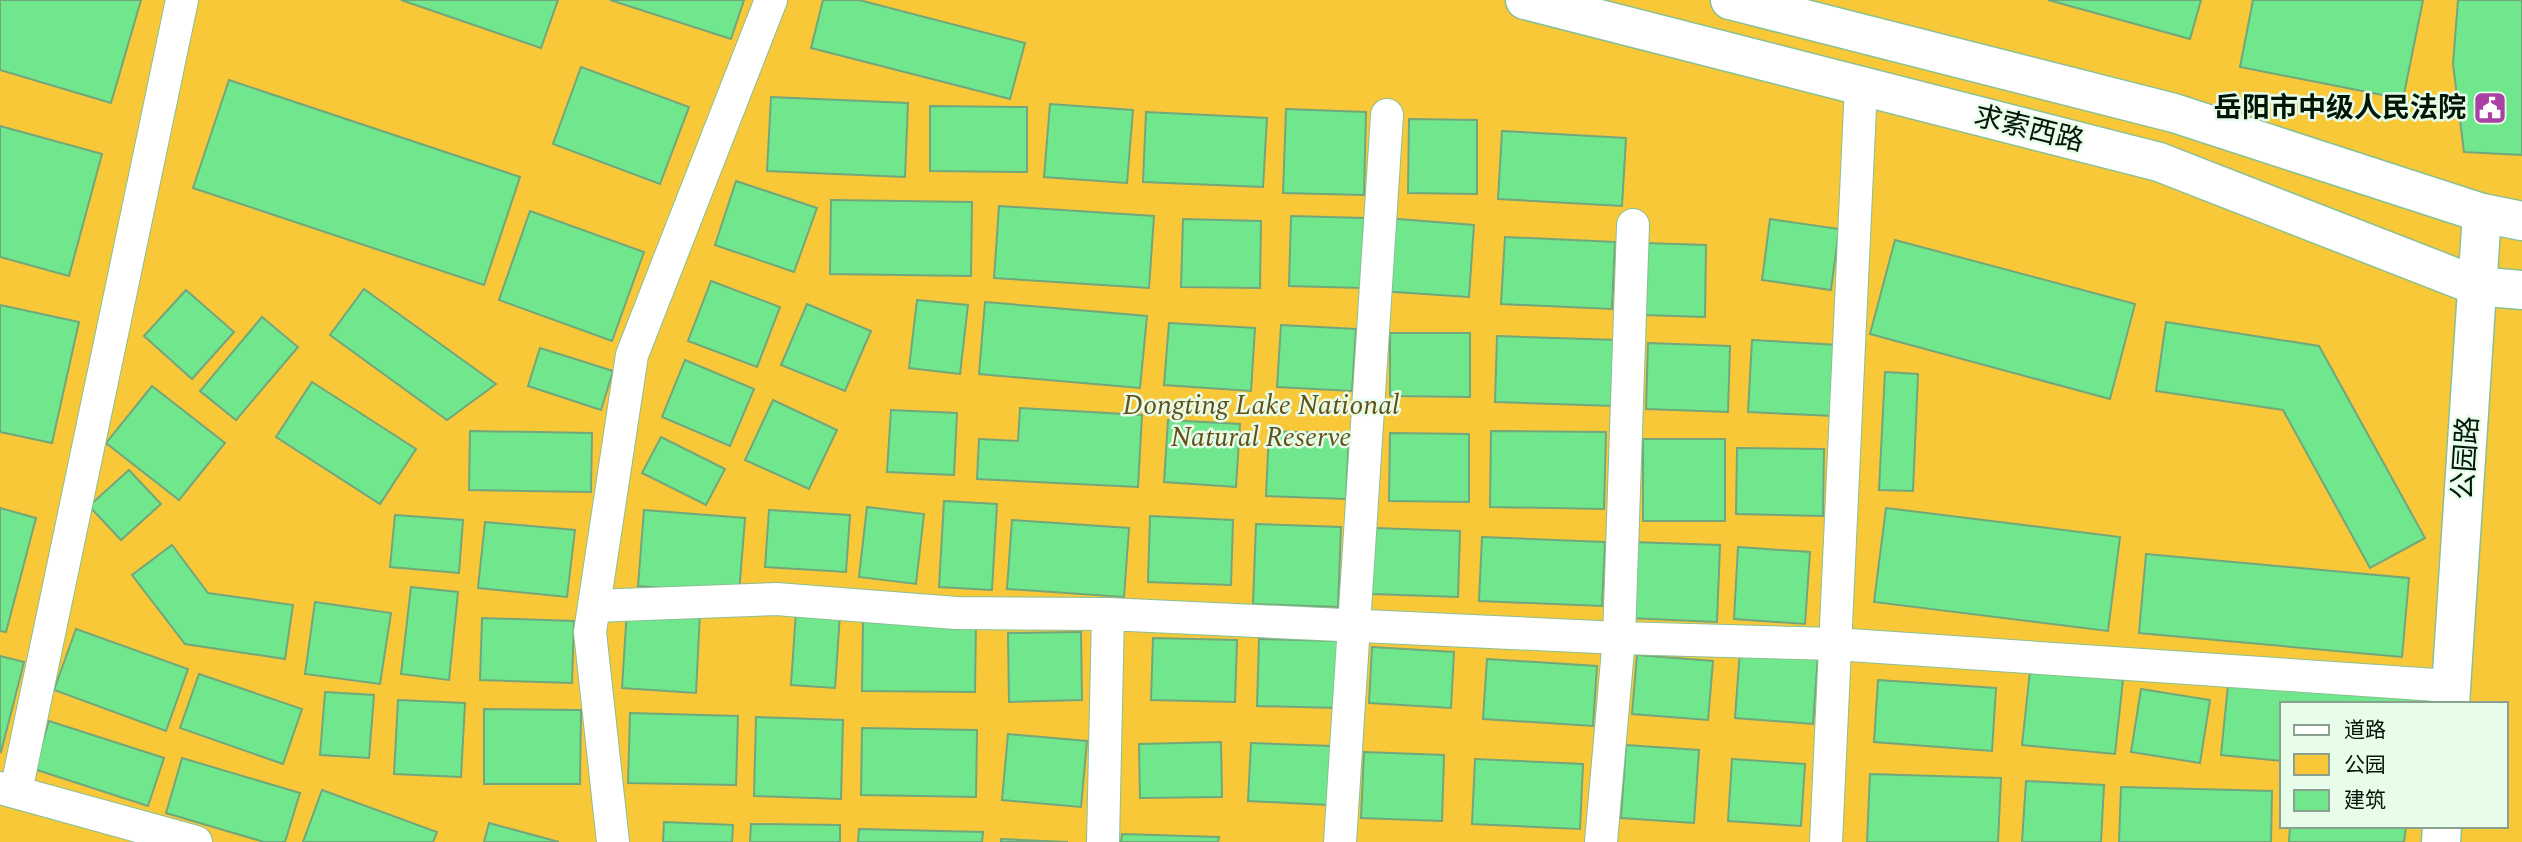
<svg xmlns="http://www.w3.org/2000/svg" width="2522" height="842" font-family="Spectral,'Noto Sans SC',serif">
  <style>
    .park { fill: #f8c839; fill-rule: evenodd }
    .building { fill: #71e78d; stroke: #71a77b; stroke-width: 2 }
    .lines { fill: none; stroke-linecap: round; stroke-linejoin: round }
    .street-casing { stroke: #89c092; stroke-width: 34 }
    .secondary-casing { stroke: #89c092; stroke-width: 41 }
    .primary-casing { stroke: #89c092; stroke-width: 41 }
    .street { stroke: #fff; stroke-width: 32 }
    .secondary { stroke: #fff; stroke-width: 38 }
    .primary { stroke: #fff; stroke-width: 38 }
    .labels { text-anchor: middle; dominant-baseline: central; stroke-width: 5; stroke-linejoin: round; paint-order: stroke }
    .poi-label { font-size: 28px; font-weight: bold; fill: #021606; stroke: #e7fdea; text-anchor: end }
    .street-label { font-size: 28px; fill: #021606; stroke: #e7fdea }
    .park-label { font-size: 28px; font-style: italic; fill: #645017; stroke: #e7fdea }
  </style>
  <rect width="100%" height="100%" fill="#c1faca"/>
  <path class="park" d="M0,0h2522v842h-2522zM2282,704h224v122h-224z"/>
  <g class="building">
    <path d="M0,0h141l-30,103 -111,-33z"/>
    <path d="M401,0h157l-17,48z"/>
    <path d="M610,0h134l-13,39z"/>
    <path d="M823,0h36l166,43 -15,56 -199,-51z"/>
    <path d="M2048,0h153l-11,39z"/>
    <path d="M2253,0h170l-20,99 -163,-32z"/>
    <path d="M2458,0h64v155l-58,-3 -11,-88z"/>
    <path d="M581,67l108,40 -29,77 -107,-40z"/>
    <path d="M229,80l291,97 -36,108 -291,-97z"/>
    <path d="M771,97l137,6 -3,74 -138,-6z"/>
    <path d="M1050,104l83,6 -6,73 -83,-6z"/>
    <path d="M930,106l97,1v65l-97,-1z"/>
    <path d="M1286,109l80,3 -2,83 -81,-2z"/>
    <path d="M1146,112l121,6 -4,69 -120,-5z"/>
    <path d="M1409,119l68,1v74l-69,-1z"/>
    <path d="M0,126l102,28 -33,122 -69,-19z"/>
    <path d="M1502,131l124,7 -4,68 -124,-7z"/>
    <path d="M736,181l81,27 -23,64 -79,-27z"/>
    <path d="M831,200l141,2 -1,74 -141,-2z"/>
    <path d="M999,206l155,10 -5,72 -155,-10z"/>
    <path d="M530,211l114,41 -32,89 -113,-41z"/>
    <path d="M1291,216l73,2 -2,70 -73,-2z"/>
    <path d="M1385,218l89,7 -5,72 -89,-6z"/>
    <path d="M1183,219l78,2 -1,67 -79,-1z"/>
    <path d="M1770,219l69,10 -8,61 -69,-10z"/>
    <path d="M1505,237l110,5 -3,67 -111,-5z"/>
    <path d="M1895,240l240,64 -25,95 -240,-65z"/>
    <path d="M1645,243l61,2 -1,72 -61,-2z"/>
    <path d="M711,281l69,26 -23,60 -69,-26z"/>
    <path d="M364,289l132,95 -49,36 -117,-85z"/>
    <path d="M186,290l48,42 -42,47 -48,-43z"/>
    <path d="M917,300l51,5 -8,69 -51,-6z"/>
    <path d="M985,302l162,14 -7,72 -161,-14z"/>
    <path d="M807,304l64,27 -26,60 -64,-26z"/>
    <path d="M0,305l79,17 -27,121 -52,-11z"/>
    <path d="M262,317l36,30 -62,73 -36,-29z"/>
    <path d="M2166,322l153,24 106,192 -55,30 -87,-158 -127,-19z"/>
    <path d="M1169,323l86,5 -4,63 -87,-6z"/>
    <path d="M1281,325l75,4 -4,62 -75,-4z"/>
    <path d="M1390,333h80v64l-80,-1z"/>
    <path d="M1497,336l120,4 -3,66 -119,-4z"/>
    <path d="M1752,340l87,5 -4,71 -87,-4z"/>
    <path d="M1648,343l82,3 -2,66 -82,-3z"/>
    <path d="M540,348l73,23 -12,39 -73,-24z"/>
    <path d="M685,360l69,29 -24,57 -68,-29z"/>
    <path d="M1885,372l33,2 -5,117 -34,-1z"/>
    <path d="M312,382l104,67 -36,55 -104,-67z"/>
    <path d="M152,386l73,57 -46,57 -73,-57z"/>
    <path d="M773,400l64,30 -28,59 -64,-29z"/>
    <path d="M1020,408l122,7 -4,72 -161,-8 2,-40 39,2z"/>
    <path d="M891,410l66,3 -3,62 -67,-3z"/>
    <path d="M1168,420l72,4 -4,63 -72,-5z"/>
    <path d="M470,431l122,2 -1,59 -122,-2z"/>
    <path d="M1269,431l80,3 -3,65 -80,-3z"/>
    <path d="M1491,431l115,1 -2,77 -114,-2z"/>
    <path d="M1390,433l79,1v68l-80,-1z"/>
    <path d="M661,437l64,32 -19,36 -64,-32z"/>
    <rect x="1643" y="439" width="82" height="82"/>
    <path d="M1737,448l87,1 -1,67 -87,-2z"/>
    <path d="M129,470l32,34 -40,36 -32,-34z"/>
    <path d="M944,501l53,3 -5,86 -53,-3z"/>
    <path d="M867,507l57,7 -8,70 -57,-7z"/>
    <path d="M0,508l36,10 -30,114 -6,-1z"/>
    <path d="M1886,508l234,29 -12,94 -234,-29z"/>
    <path d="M644,510l101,8 -6,76 -101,-8z"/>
    <path d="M769,510l81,5 -4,57 -81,-5z"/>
    <path d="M395,515l68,5 -4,53 -69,-6z"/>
    <path d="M1150,516l83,4 -2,65 -83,-3z"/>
    <path d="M1012,520l117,8 -5,69 -117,-8z"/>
    <path d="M485,522l90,8 -8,67 -89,-9z"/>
    <path d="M1256,524l85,3 -3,80 -85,-3z"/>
    <path d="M1374,528l86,3 -2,66 -86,-3z"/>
    <path d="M1482,537l123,5 -3,64 -123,-5z"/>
    <path d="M1632,542l88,3 -3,77 -89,-4z"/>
    <path d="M172,545l36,48 85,12 -8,54 -100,-15 -53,-69z"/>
    <path d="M1738,547l72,5 -5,72 -71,-5z"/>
    <path d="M2146,554l263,24 -7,79 -263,-24z"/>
    <path d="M411,587l47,5 -9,88 -48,-6z"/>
    <path d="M315,602l76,11 -11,71 -75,-10z"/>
    <path d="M627,609l73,4 -4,80 -74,-5z"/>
    <path d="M796,611l44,3 -5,74 -44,-3z"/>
    <path d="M482,618l92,3 -2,62 -92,-3z"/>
    <path d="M863,620l113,1 -1,71 -113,-1z"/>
    <path d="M76,629l112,40 -22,62 -112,-41z"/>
    <path d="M1081,632l1,68 -73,2 -1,-69z"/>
    <path d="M1153,638l84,2 -2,62 -84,-2z"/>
    <path d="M1259,639l79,2 -2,67 -79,-2z"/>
    <path d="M1372,647l82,5 -3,56 -82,-5z"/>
    <path d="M1740,650l78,5 -5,69 -78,-6z"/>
    <path d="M1637,655l76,6 -5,59 -76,-6z"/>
    <path d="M0,656l24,6 -23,90 -1,-1z"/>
    <path d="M1487,659l110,7 -4,60 -110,-7z"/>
    <path d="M2030,671l93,9 -8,74 -93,-9z"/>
    <path d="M199,674l103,35 -19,55 -103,-36z"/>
    <path d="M2229,675l190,19 -1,10h-136v57l-61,-6z"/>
    <path d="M1878,680l118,8 -4,63 -118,-9z"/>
    <path d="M2141,689l69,11 -10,63 -69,-11z"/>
    <path d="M325,692l49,3 -5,63 -49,-3z"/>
    <path d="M398,700l67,3 -4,74 -67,-3z"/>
    <path d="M484,709l97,1 -1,74h-96z"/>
    <path d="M630,713l108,3 -2,69 -108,-2z"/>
    <path d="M756,717l87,3 -2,79 -87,-3z"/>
    <path d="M49,721l115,37 -16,48 -114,-37z"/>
    <path d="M862,728l115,2 -1,67 -115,-2z"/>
    <path d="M1008,734l79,7 -6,66 -79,-7z"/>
    <path d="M1221,742l1,55 -82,1 -1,-54z"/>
    <path d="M1251,743l80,3 -3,59 -80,-4z"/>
    <path d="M1626,745l73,5 -5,73 -73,-5z"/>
    <path d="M1364,752l80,3 -2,66 -81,-3z"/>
    <path d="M182,758l118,35 -15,49h-21l-98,-29z"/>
    <path d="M1475,759l108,5 -3,65 -108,-5z"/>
    <path d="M1732,759l73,5 -4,62 -73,-5z"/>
    <path d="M1870,774l131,4 -3,64h-131z"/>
    <path d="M2026,781l78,4 -3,57h-79z"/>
    <path d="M2121,787l151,4 -1,51h-152z"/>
    <path d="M322,790l115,42 -4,10h-130z"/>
    <path d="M664,822l69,3 -1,17h-69z"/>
    <path d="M489,823l70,19h-75z"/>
    <path d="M751,824l89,1v17h-90z"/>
    <path d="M2290,826h116l-2,16h-115z"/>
    <path d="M859,829l124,3 -1,10h-124z"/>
    <path d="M1122,834l97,3 -1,5h-97z"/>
    <path d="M1001,839l67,3h-67z"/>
  </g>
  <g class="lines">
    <defs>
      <g id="street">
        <path d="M594,606l182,-7 180,14 152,1"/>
        <path d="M0,788l196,54"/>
        <path d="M16,791l166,-791"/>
        <path d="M613,842l-23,-210 42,-277 139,-355"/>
        <path d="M1103,842l5,-228 511,24 216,6 616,42"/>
        <path d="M1340,842l47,-727"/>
        <path d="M1601,842l18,-204 14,-413"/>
        <path d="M1826,842l35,-756"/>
      </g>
      <g id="secondary">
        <path d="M2450,704l32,-491"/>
        <path d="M2441,842l1,-16"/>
      </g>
      <g id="primary">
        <path d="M1525,0l634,162 318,124 45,4"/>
        <path d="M1730,0l444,113 308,100 40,8"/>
      </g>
    </defs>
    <use href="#street" class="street-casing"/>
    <use href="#secondary" class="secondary-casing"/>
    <use href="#primary" class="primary-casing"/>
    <use href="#street" class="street"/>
    <use href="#secondary" class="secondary"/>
    <use href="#primary" class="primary"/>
  </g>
  <defs>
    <symbol id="civic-square" viewBox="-11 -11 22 22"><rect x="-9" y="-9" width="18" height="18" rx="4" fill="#aa42a6" stroke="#e7fdea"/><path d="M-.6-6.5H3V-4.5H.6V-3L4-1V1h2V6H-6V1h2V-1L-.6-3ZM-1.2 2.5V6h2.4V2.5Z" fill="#fff"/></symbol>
  </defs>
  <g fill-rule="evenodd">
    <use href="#civic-square" x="2471" y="89" width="38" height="38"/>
  </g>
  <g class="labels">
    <g class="poi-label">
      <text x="2466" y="108">岳阳市中级人民法院</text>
    </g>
    <g class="street-label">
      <text transform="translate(2029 129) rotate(14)">求索西路</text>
      <text transform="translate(2466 458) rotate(-86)">公园路</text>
    </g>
    <g class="park-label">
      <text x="1261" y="405">Dongting Lake National<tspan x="1261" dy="32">Natural Reserve</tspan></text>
    </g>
  </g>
  <rect x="2280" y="702" width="228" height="126" fill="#e7fdea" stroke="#8ba18f" stroke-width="2"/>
  <rect x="2294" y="725" width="35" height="10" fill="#ffffff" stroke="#8ba18f" stroke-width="2"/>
  <text x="2344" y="737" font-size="21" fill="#021606">道路</text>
  <rect x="2294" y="754" width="35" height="21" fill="#f8c839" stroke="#8ba18f" stroke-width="2"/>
  <text x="2344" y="772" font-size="21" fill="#021606">公园</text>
  <rect x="2294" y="790" width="35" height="21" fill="#71e78d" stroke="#8ba18f" stroke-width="2"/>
  <text x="2344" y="807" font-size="21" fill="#021606">建筑</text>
</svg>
